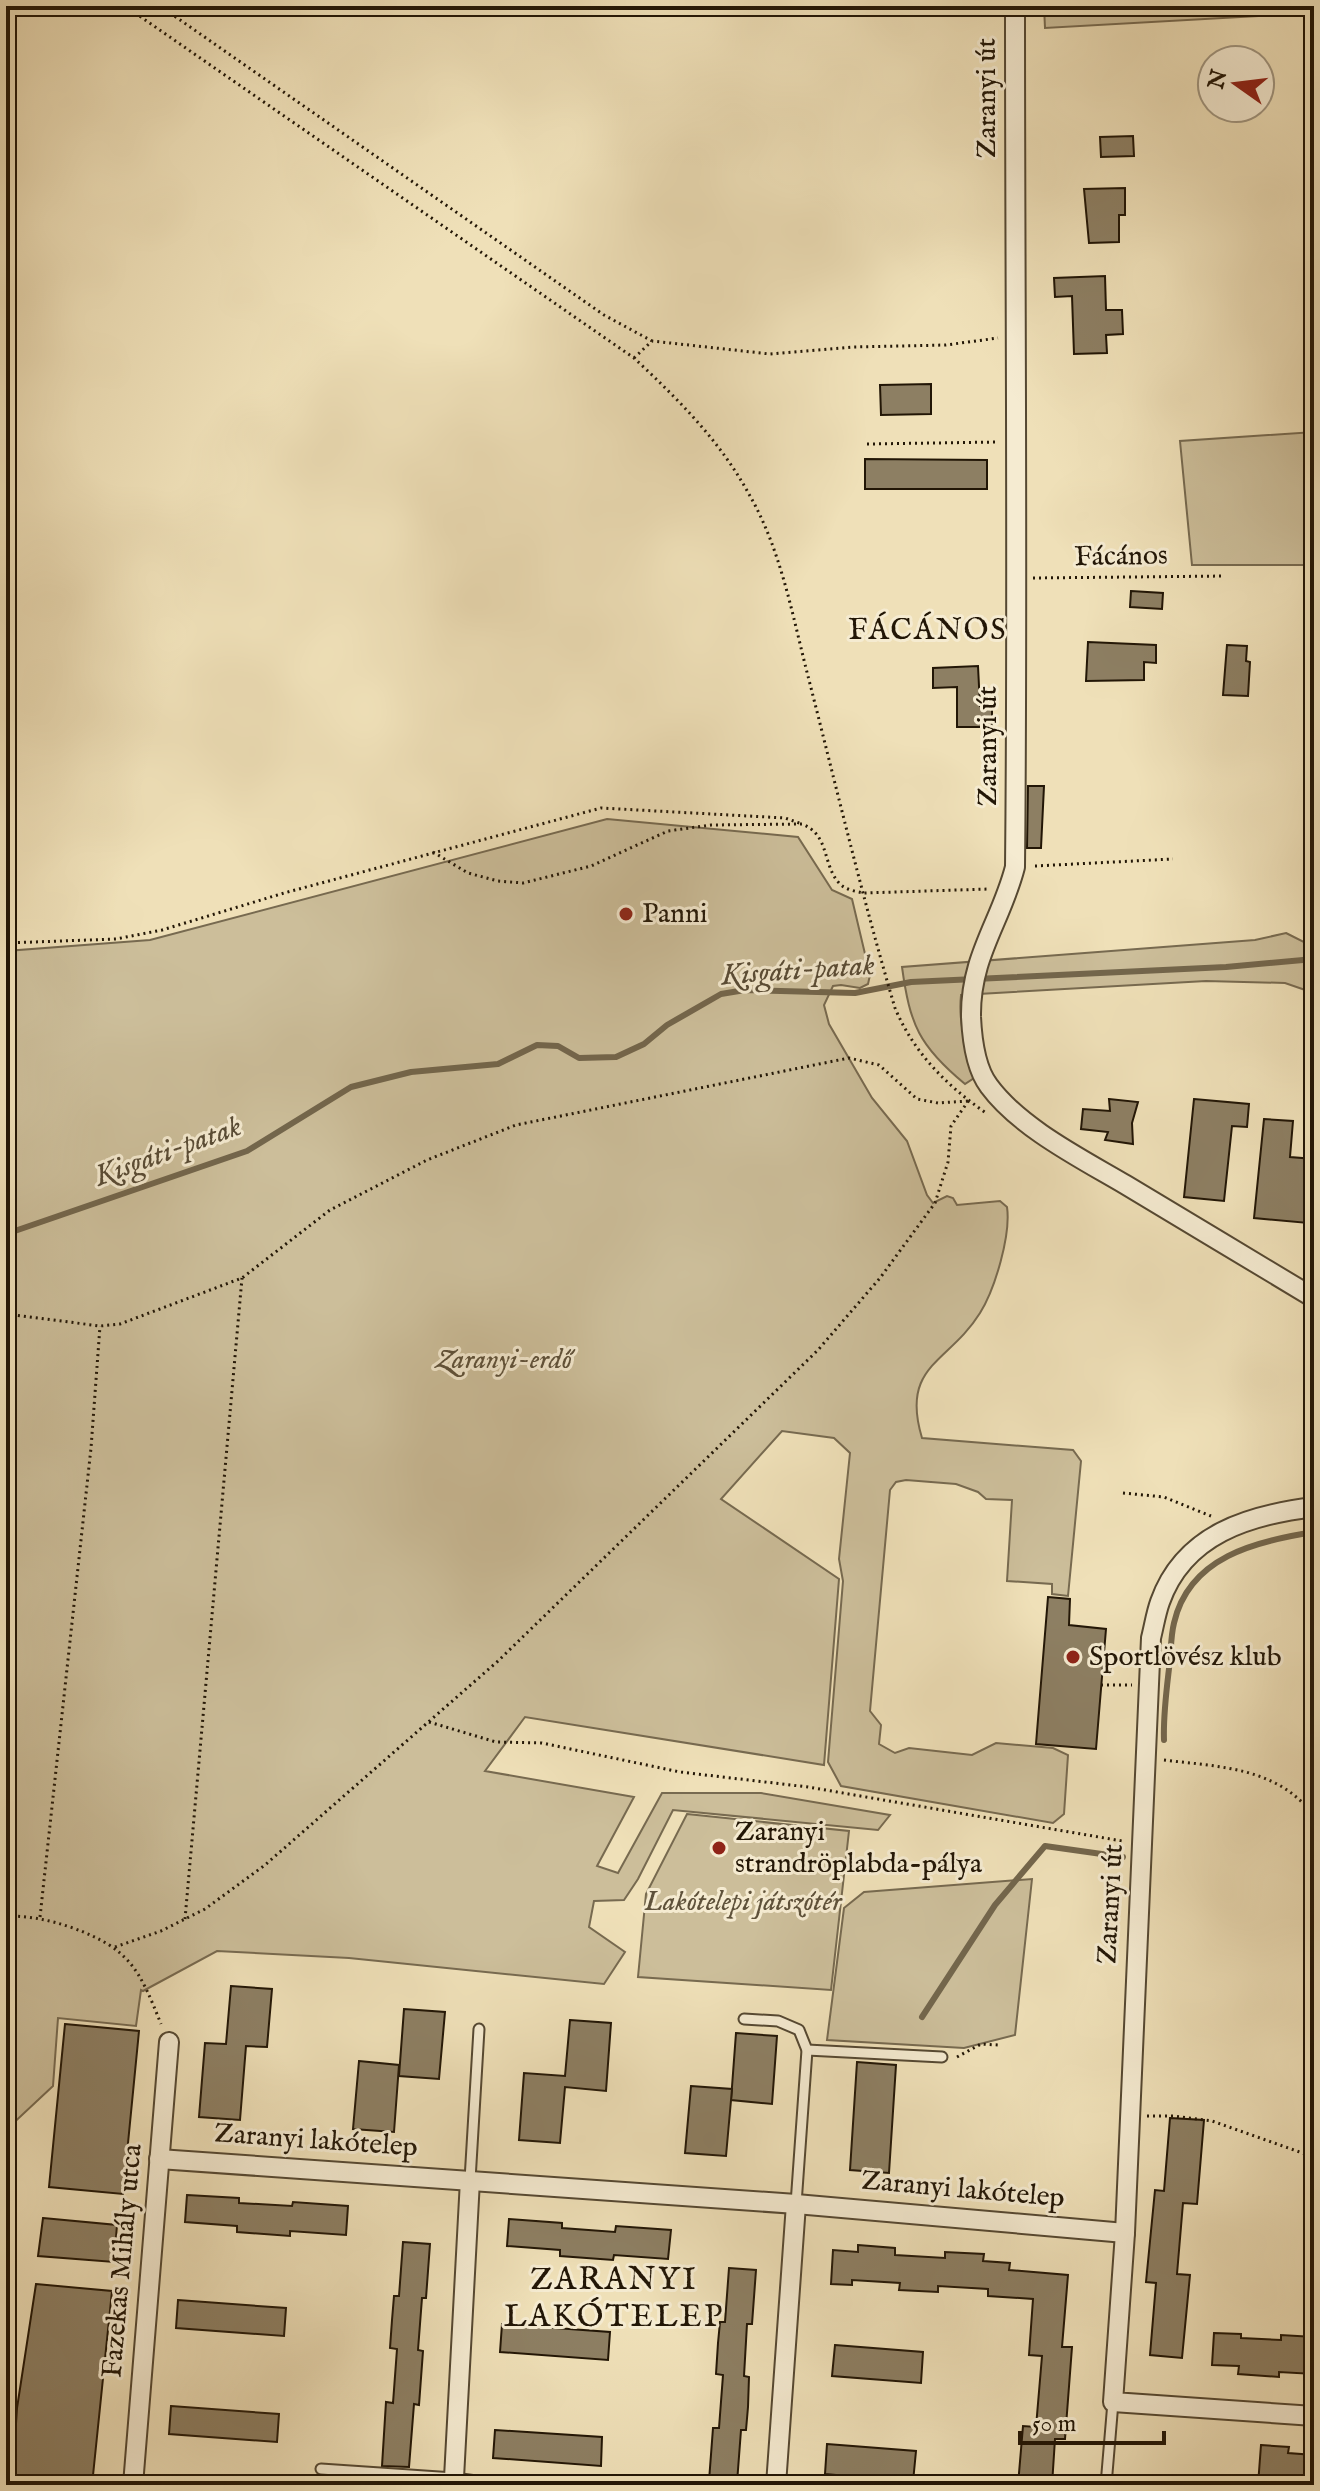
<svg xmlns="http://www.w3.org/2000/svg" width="1320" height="2491" font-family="'IM FELL English',serif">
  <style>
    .green { fill: #ccbe9a; stroke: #776a50; stroke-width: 2 }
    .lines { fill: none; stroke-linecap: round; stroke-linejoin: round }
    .stream { stroke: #73664c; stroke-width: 6 }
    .building { fill: #8d7f63; stroke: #221606; stroke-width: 2 }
    .lane-casing { stroke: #554832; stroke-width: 13 }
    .street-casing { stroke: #554832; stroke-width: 22 }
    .path { stroke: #221606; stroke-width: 3; stroke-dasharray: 2 4; stroke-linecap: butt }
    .lane { stroke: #f5ebd1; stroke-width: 9 }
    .street { stroke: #f5ebd1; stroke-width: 18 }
    .poi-dot { fill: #8f2418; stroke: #f5ebd1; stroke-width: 3 }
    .labels { text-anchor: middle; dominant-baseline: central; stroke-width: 6; stroke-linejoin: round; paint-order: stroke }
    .street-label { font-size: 28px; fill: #221606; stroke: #f5ebd1 }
    .poi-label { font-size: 28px; fill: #221606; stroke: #f5ebd1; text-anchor: start }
    .park-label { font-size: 28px; font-style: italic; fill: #5e513a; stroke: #f5ebd1 }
    .neighbourhood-label { font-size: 30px; letter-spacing: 2px; fill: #221606; stroke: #f5ebd1 }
    .water-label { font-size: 30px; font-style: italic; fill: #584b35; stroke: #f5ebd1 }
    .quarter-label { font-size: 32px; letter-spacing: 2px; fill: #221606; stroke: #f5ebd1 }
  </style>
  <rect width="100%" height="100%" fill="#efe0b8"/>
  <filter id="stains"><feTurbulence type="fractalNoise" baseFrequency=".0025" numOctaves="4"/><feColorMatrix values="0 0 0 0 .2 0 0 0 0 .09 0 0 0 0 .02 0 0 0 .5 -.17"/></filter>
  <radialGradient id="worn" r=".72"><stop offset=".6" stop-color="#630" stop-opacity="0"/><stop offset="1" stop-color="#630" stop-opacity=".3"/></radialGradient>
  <g class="green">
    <path d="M1044,6h270v7l-269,15z"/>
    <path d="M1314,432v133h-122l-12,-124z"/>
    <path d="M607,819l191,18 34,53 20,9 18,76 -2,9 -8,4 -19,-3 -8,1 -9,19 5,19 43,74 35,43 20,54 6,8 14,-7 6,2 4,7 43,-4 7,6c4,28 -12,82 -27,106 -31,50 -80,52 -58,125l151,12 8,11 -13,135 -16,-2v-10l-45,-3 5,-81 -26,-1 -8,-7 -22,-8 -50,-4 -10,2 -6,8 -20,221 11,14 -2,19 16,9 14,-5 63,7 24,-12 57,5 15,7 -4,59 -11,9 -212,-37 -13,-24 15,-181 -4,-22 11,-106 -16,-15 -52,-7 -61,68 118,80 -15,186 -299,-48 -40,54 149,26 -37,69 21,7 44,-80h99l129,22 -12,15 -205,-20 -35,69 -14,21 -30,1 -5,26 36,25 -21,32 -255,-26 -132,-7 -74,40 -2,-1 -5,36 -78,-8 -5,68 -47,44v-1179l144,-11z"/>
    <path d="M1286,933l28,14v46l-29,-10 -79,-2 -245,14c-3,29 5,54 16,81l-12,8c-46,-38 -55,-59 -63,-117l353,-27z"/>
    <path d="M687,1814l162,17 -18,159 -193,-13 8,-83z"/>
    <path d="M1032,1879l-17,156 -51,13 -137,-8 17,-132 20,-16z"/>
  </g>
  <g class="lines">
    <g class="stream">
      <path d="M6,1234l241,-83 104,-64 60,-15 87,-8 39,-19 21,1 21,12 37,-1 28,-13 23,-19 54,-31 24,-4 110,3 56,-11 315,-15 88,-8"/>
      <path d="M1164,1740c-1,-27 3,-53 6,-80 1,-12 1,-25 4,-37 15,-66 82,-82 140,-91"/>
      <path d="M922,2017l73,-112 50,-59 78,11"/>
    </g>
  </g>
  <g class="building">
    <path d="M1133,136l1,20 -33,1 -1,-20z"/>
    <path d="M1125,188v27h-6v27l-30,1 -5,-54z"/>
    <path d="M1105,276l1,34h16l1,24 -17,1 1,18 -33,1 -2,-58 -17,1 -1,-19z"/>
    <path d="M931,384v30l-50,1 -1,-30z"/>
    <path d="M865,459l122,1v29h-122z"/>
    <path d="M1131,591l32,2 -1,16 -32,-2z"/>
    <path d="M1088,642l68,3v18l-12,-1v18l-58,1z"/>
    <path d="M1227,645l20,1 -1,15 4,1 -2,34 -25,-1z"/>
    <path d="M978,666l2,40h12v21h-35v-40l-24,1v-20z"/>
    <path d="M1028,786h16l-3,62h-14z"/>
    <path d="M1109,1099l29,3 -6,21 1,21 -28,-4 3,-8 -27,-3 2,-20 27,2z"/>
    <path d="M1194,1099l55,5 -2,23 -15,-1 -8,75 -40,-4z"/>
    <path d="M1264,1119l29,2 -3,36 24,2 -6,64 -54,-5z"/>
    <path d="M1048,1597l22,2 -1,26 37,4 -10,120 -60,-5z"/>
    <path d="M231,1986l41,3 -5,58 -21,-1 -6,74 -41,-3 6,-74 21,1z"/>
    <path d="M404,2009l41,3 -6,67 -40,-3z"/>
    <path d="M570,2020l41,3 -5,68 -41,-4 -5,56 -41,-3 5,-67 41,3z"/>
    <path d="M65,2024l74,7 -16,163 -74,-7z"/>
    <path d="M736,2033l41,3 -5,68 -41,-4z"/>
    <path d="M359,2061l40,4 -5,67 -41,-3z"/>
    <path d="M857,2062l39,3 -7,108 -39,-3z"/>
    <path d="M691,2086l41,3 -6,67 -41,-3z"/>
    <path d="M1170,2118l34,2 -7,84 -14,-1 -6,71 13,1 -8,83 -32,-3 6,-72 -10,-1 9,-92 9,1z"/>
    <path d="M187,2195l52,3v5l53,3 1,-4 55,4 -2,29 -56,-4v5l-53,-4v-6l-52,-4z"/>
    <path d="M43,2218l74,7 -3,37 -76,-6z"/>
    <path d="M509,2219l53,4v5l53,4 1,-6 55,4 -3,29 -54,-4 -1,5 -53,-4v-6l-53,-4z"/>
    <path d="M403,2242l27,2 -4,54h-4l-4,52 5,1 -4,54 -5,-1 -5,63 -27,-1 4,-64 7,1 4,-54 -7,-1 2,-28 2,-24h5z"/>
    <path d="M858,2245l37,3v7l50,3v-6l39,2 -1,7 27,2 -1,7 59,5 -6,72h10l-7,92h-10l-3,46h-34l5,-59 13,1 6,-71 -13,-1 4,-56 -45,-3v-7l-50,-3v6l-39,-2 1,-7 -48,-3v5l-21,-1 2,-34 25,2z"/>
    <path d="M729,2268l27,2 -4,54h-5l-3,52 5,1 -1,30 -2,23h-5l-4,53 -28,-2 4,-53h6l4,-53 -7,-1 2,-31 2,-21h5z"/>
    <path d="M36,2284l76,7 -20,194h-80l5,-77z"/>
    <path d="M178,2300l108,8 -2,28 -108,-8z"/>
    <path d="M502,2324l108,8 -2,28 -108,-8z"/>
    <path d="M1214,2333l27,1v4l40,2v-5l33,2v37l-35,-2v5l-41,-3 1,-8 -27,-1z"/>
    <path d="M835,2345l88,7 -2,31 -89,-7z"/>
    <path d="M171,2406l108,8 -2,28 -108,-8z"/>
    <path d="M495,2430l107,7 -1,29 -108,-8z"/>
    <path d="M827,2444l89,7 -3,31 -88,-8z"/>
    <path d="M1261,2445l28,2 -1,6 26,2v30h-56z"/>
  </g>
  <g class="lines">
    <defs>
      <g id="lane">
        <path d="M744,2019l34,2 21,9 8,20 -11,154"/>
        <path d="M807,2050l135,7"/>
        <path d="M470,2180l9,-151"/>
        <path d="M321,2469l133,9 52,7"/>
        <path d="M1106,2485l7,-83"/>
      </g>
      <g id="street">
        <path d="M1015,6c0,287 3,574 0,861 -14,55 -45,89 -44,150 1,21 5,52 18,69 31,42 93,73 137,99 63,38 125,75 188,113"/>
        <path d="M1314,1507c-65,8 -130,27 -154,95 -4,11 -6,24 -9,36l-26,595 -12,169 201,14"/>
        <path d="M159,2159l637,45 329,29"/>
        <path d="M454,2478l16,-298"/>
        <path d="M133,2485l36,-443"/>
        <path d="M776,2485l20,-281"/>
      </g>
    </defs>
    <use href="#lane" class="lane-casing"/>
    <use href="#street" class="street-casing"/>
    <g class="path">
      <path d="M125,6l509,352c45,42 87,84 116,138 32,56 43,123 59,184 28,110 54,220 86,328 19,45 51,77 91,105"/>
      <path d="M160,6l444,309 48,26"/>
      <path d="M634,358l18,-17 118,13 83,-7 93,-2 52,-7"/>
      <path d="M867,444l132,-2"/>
      <path d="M1033,578l192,-2"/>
      <path d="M433,852l35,21 30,8 25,2 68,-17 77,-35 43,-6 91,-1c28,11 20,40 37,59 6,7 16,8 24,10l127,-4"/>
      <path d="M1035,866l138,-7"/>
      <path d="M6,943l110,-4 46,-9 122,-37 317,-85 184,10 17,6"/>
      <path d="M6,1314l94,12 20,-2 122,-46 88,-68 97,-50 89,-35 333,-67 30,7 38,34 21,4 30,-2"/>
      <path d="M1123,1493l41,4 47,19"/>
      <path d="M1101,1685h31"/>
      <path d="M429,1722l67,20 46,1 138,29 128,15 314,54"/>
      <path d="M1164,1760c56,7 114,7 150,56"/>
      <path d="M6,1916c24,0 44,4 67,12 57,21 66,41 88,96"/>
      <path d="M40,1917l51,-469 9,-122"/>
      <path d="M185,1919l57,-641"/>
      <path d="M115,1947l46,-16 44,-22 60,-44 233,-204 320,-311 62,-72 55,-75 13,-41 3,-36 18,-26"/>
      <path d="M957,2057l24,-13 17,1"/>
      <path d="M1147,2116h27l38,5 96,34 6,6"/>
    </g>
    <use href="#lane" class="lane"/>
    <use href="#street" class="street"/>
  </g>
  <g class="poi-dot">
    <circle cx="626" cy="914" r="8"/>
    <circle cx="1073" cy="1657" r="8"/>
    <circle cx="719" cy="1848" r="8"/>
  </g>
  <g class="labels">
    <g class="street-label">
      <text transform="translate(987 98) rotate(-90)">Zaranyi út</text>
      <text transform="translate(1121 557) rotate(-1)">Fácános</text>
      <text transform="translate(988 746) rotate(-90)">Zaranyi út</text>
      <text transform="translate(1111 1904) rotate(-87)">Zaranyi út</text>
      <text transform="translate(316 2141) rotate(4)">Zaranyi lakótelep</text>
      <text transform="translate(963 2190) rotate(5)">Zaranyi lakótelep</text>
      <text transform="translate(123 2261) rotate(-85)">Fazekas Mihály utca</text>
    </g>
    <g class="poi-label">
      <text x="642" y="914">Panni</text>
      <text x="1089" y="1657">Sportlövész klub</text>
      <text x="735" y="1832">Zaranyi<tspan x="735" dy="32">strandröplabda-pálya</tspan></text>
    </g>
    <g class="park-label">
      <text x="504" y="1360">Zaranyi-erdő</text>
      <text x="743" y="1902">Lakótelepi játszótér</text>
    </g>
    <g class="neighbourhood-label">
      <text x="928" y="631">FÁCÁNOS</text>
    </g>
    <g class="water-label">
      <text transform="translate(798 971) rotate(-4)">Kisgáti-patak</text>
      <text transform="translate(168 1152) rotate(-20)">Kisgáti-patak</text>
    </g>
    <g class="quarter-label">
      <text x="614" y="2280">ZARANYI<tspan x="614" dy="37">LAKÓTELEP</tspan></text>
    </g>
  </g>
  <rect width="1320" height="2491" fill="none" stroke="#efe0b8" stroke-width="32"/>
  <rect x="8" y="8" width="1304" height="2475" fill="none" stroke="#221606" stroke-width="4"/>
  <rect x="16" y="16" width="1288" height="2459" fill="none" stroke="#221606" stroke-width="2"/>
  <g transform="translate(1236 84) rotate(284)"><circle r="38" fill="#f5ebd1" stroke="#a19680" stroke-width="2"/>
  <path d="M0-6L14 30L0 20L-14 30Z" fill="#8f2418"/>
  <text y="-12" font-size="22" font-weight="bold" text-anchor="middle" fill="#221606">N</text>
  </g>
  <path d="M1020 2431v12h144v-12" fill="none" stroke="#221606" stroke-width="4"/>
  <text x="1032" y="2431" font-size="24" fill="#221606" stroke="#f5ebd1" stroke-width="6" paint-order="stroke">50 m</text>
  <rect width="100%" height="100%" filter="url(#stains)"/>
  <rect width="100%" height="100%" fill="url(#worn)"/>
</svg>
